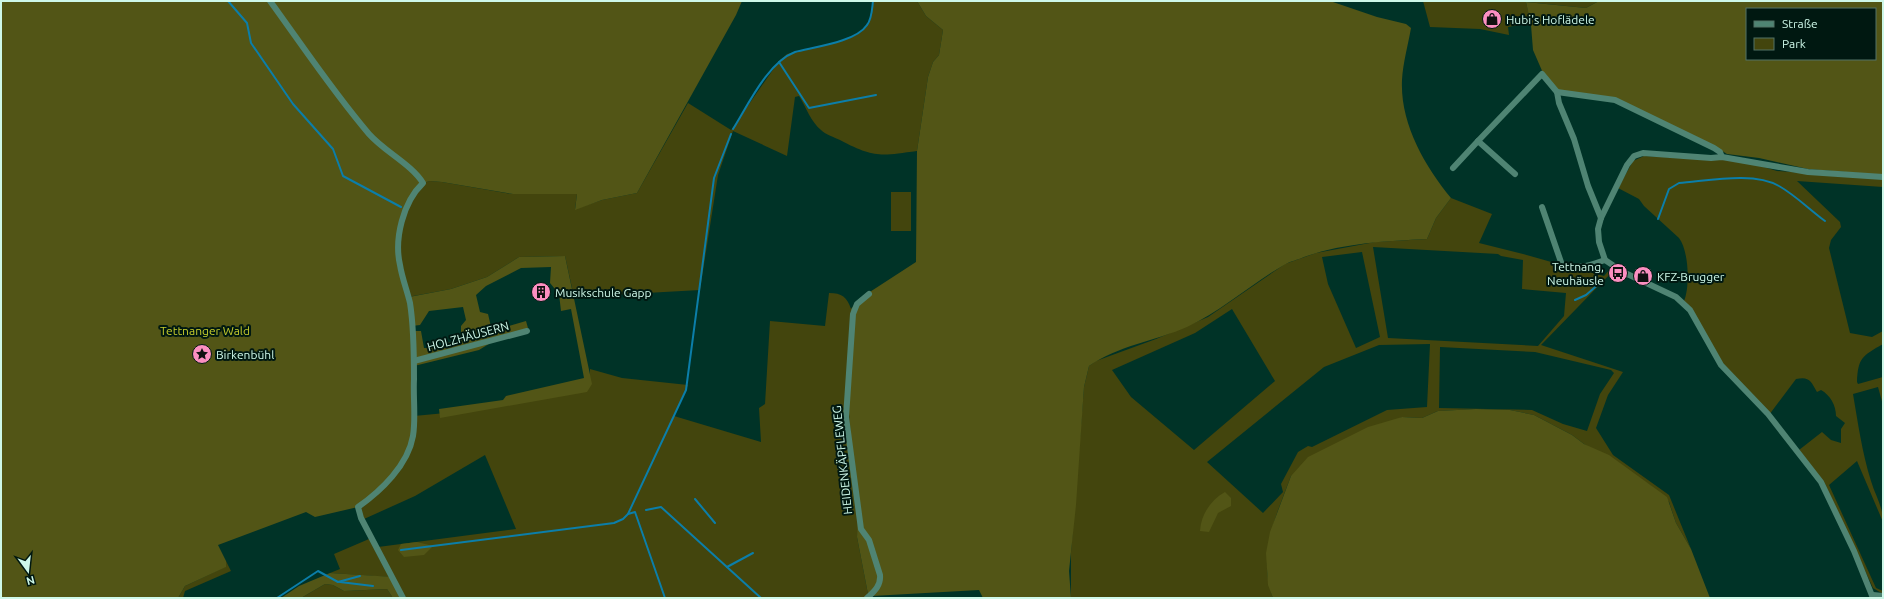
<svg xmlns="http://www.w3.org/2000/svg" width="1884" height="599" font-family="Ubuntu,sans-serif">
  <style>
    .green { fill: #43450d; fill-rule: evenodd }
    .forest { fill: #525516; fill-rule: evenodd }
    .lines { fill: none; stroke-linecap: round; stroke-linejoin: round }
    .stream { stroke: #0b7ea9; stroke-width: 2 }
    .minor { stroke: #4f8473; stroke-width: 6 }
    .labels { text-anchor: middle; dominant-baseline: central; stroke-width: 4; stroke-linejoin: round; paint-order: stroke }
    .poi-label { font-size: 12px; fill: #cef8e9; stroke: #001811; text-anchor: start }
    .park-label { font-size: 12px; fill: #c6cd2d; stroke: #001811 }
    .street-label { font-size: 12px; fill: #cef8e9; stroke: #001811 }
  </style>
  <rect width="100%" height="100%" fill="#003327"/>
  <g class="green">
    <path d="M873,1h44l9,15 17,14 -4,25 -6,7 -5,15 -11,74c-37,5 -43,7 -77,-11 -6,-3 -14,-5 -19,-10 -10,-8 -15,-23 -22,-34l-4,1 -8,59 -54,-25 -15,44 -18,115 -126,7 -9,-41 -46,1 -32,20 -36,12 -43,8 -9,-33 3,-43 9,-22 12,-16 7,-2 12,1 70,12h65l-2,15 27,-9 35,-7 51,-90 43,27 48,-69 8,-7 7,-2c20,-5 58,-9 71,-24 6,-7 6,-18 8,-27z"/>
    <path d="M1423,1h176l-13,7 -60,-6 5,21 -23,4 1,8 -29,-6 -50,-2z"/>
    <path d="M1644,156l100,5 33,10 106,8v8l-86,-6 43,41 1,5 -10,13 -2,8 21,85 22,4 11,-6v13c-21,12 -25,14 -26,38l1,2 25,-7v28l-5,-18 -25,7c5,29 9,58 18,87 4,14 12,25 12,41l-26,-61 -28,24 47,103 7,3v3l-10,-6 -48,-104 -26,-34 23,-18 9,8 10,3v-14l4,-6 -9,-7c0,-11 -6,-21 -15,-26l-4,2c-6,-11 -8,-16 -21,-13l-27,36 -47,-51 -38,-63c6,-14 5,-50 -5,-63l-35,-32 -5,-7 -21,-11 15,-27z"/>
    <rect x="891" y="192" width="20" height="39"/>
    <path d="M1451,198l41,16 -13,29 44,11 53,15 12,-2 -2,4 18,5 7,-8 2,3 -72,74 82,27 -15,23 -12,33 17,27 56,40 22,54 -15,-26 -7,-21 -19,-17 -66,-41 -12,-9 -38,-20 -24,-5 -34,-1 -38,2 -16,7 -20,-1 -111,59c-15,40 -34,79 -18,122h-202v-46l13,-165 5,-21 7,-5 60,-22 52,-22 77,-53 31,-11 59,-11 52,-3 9,-21zM1373,247l125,7 3,2 22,4 -1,29 44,4 -2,23 -26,30 -150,-8zM1362,252l18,85 -24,11 -28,-64 -6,-27zM1232,309l43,72 -81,69 -63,-53 -19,-27 83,-37zM1430,344l-3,63 -40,3 -75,37 -4,-1 -10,6 -17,32 2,8 -20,21 -56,-51 117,-95 55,-22zM1440,347l95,5 76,18 3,3 -14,21 -13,37 -24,-7 -31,-14 -93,-2z"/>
    <path d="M829,293c13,0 18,4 22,16l-3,93 12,112 -3,23 11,57 -3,4h-459l-28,-51 138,-18 -31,-74 -70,41 -51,23 -6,-12 56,-91 42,-4 134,-30v-13l32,9 66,7 -14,31 87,26 -2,-34 6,-4 5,-83 55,5z"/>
    <path d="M369,539l20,38 -59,-4 10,-4 -6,-15z"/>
    <path d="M226,561l5,10 -46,20 -2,7h-5l7,-12 40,-19z"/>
    <path d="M325,584l8,1 11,6 43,-2 6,9h-92z"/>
  </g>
  <g class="forest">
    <path d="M1,1h741l-6,14 -99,178 -35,7 -27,10 2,-16h-64l-71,-12 -12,-1 -7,2 -5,5 -16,32 -4,24 11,53 42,-8 36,-12 32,-20 46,-1 27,128 -5,8 -147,26 -1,-9 64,-9 3,-4 78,-18 -13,-69 -10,2 -2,-17 -9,-11 1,-16 -30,1 -35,18 -10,9 4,17 8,2 4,17 34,-10 2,7 -36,14 -13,8 -65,16 -1,72 -21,38 -34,31 -43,10 -9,-5 -88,33 8,16v6l-41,19 -7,12h-177zM463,307l3,13 -5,6v15l-15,2 -6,5h-16l-3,-17h-8l-1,-5 8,-1 9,-14z"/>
    <path d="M917,1h413l47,16 29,7 5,4c-3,17 -8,35 -9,52 -2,43 22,85 49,118l-15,20 -9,21c-41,2 -84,4 -123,18 -6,3 -14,4 -20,8 -33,19 -62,46 -97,62 -32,14 -70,19 -98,39l-5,21 -8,118 -7,66 2,27h-88l-4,-8 -107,6 -4,-2 -11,-57 1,-21 -10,-114 3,-93 8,-10 57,-37 1,-111 11,-74 5,-15 6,-7 4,-25 -17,-14z"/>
    <path d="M1599,1h284v174l-75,-6 -49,-11 -32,-4 -11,-7 -100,-49 -59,-7 -14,-18 -10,-23 -2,-25 -5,-23 60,6zM1747,9h128v50h-128z"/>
    <path d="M1476,409l34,1 24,5 38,20 12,9 25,11 58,42 9,26 15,26 19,49h-437l-5,-13 -2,-32 4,-21 21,-56 17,-19 60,-30 34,-10 20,1 16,-7z"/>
    <path d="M1225,492l6,6v8l-13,7 -9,19 -9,-1c1,-17 11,-31 25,-39z"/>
    <path d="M417,542l16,4 -9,9 -20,2 -6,-7 3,-6z"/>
    <path d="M330,573l64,4 12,21h-13l-6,-9 -43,2 -11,-6 -8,-1 -24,14h-20l18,-12z"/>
  </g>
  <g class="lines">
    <g class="stream">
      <path d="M228,1l19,22 4,20 42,61 40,45 10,27 58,31"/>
      <path d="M779,62l30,46 67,-13"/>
      <path d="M733,129c15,-24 35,-67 62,-77 19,-5 61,-10 72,-27 5,-6 5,-16 6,-24"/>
      <path d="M1658,219l11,-30 10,-6c28,-2 75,-12 100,3 16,9 31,24 46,35"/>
      <path d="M1575,300l11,-5 15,-13"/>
      <path d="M695,499l20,24"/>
      <path d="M646,510l15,-3 100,91"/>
      <path d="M628,514l7,-2 30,86"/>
      <path d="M401,550l213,-27 9,-4 5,-5 58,-124 28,-212 17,-44"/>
      <path d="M727,567l26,-14"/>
      <path d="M340,582l33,4"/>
      <path d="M277,598l41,-27 20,11 22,-6"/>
    </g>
    <g class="minor">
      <path d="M270,1c32,44 63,91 99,133 16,18 42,30 54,49 -20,19 -29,56 -23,82 2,13 7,25 10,38 4,25 4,51 4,76 -1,19 2,39 -1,57 -5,29 -32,55 -55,71l3,11 42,80"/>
      <path d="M1557,92l58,8 99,48 6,4 2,5"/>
      <path d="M1453,168l25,-27"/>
      <path d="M1515,174l-37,-33 64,-67 15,18 2,11 15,36 14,47 13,32"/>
      <path d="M1542,207l20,58c16,5 28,0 43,-5"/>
      <path d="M414,361l113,-30"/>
      <path d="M1873,595l10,1"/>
      <path d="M867,598c8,-7 14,-13 13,-23l-11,-35 -8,-11 -15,-112 7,-103 4,-10 12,-10"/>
      <path d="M1873,598l-19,-47 -33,-69 -53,-68 -47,-49 -31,-55 -14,-13 -53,-25 -18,-12 -6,-18 -1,-13 3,-11 26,-53 7,-9 9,-3 68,5 11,-1 86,15 75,5"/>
    </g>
  </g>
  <defs>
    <symbol id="shop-disc" viewBox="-11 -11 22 22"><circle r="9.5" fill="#fc8fc1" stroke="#001811"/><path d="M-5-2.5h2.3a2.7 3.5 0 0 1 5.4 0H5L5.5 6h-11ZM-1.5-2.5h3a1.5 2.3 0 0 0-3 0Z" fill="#111"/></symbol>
    <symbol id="bus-disc" viewBox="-11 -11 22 22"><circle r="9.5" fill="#fc8fc1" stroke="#001811"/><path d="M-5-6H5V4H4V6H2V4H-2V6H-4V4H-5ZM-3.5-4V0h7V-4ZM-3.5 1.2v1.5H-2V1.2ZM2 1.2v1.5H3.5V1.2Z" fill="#111"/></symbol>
    <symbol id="building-disc" viewBox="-11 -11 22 22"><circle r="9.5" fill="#fc8fc1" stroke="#001811"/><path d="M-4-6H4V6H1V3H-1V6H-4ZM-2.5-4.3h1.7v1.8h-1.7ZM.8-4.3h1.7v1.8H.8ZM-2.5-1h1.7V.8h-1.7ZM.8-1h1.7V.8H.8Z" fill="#111"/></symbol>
    <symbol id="sight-disc" viewBox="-11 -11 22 22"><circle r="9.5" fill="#fc8fc1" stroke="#001811"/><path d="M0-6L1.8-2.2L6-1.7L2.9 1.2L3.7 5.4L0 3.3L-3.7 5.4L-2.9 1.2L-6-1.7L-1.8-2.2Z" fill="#111"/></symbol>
  </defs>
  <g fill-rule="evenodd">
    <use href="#shop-disc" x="1481" y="8" width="22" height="22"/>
    <use href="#bus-disc" x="1607" y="262" width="22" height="22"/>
    <use href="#shop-disc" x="1632" y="265" width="22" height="22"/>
    <use href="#building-disc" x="530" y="281" width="22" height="22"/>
    <use href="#sight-disc" x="191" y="343" width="22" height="22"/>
  </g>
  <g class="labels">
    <g class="poi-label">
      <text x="1506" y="19">Hubi's Hoflädele</text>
      <text x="1604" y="266" text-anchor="end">Tettnang,<tspan x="1604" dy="14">Neuhäusle</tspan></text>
      <text x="1657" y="276">KFZ-Brugger</text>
      <text x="555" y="292">Musikschule Gapp</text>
      <text x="216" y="354">Birkenbühl</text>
    </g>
    <g class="park-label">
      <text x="205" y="330">Tettnanger Wald</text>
    </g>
    <g class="street-label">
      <text transform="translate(468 336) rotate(-15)">HOLZHÄUSERN</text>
      <text transform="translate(842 460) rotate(-96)">HEIDENKÄPFLEWEG</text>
    </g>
  </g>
  <rect width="1884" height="599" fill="none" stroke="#cef8e9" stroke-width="4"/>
  <rect x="1746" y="8" width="130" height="52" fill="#001811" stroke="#527267"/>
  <rect x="1754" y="21" width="20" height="6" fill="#4f8473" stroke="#527267"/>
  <text x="1782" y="28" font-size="12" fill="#cef8e9">Straße</text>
  <rect x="1754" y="38" width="20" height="12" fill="#43450d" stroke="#527267"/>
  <text x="1782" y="48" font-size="12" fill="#cef8e9">Park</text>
  <g transform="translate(28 571) rotate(165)" stroke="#001811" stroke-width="3" paint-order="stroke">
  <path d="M0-3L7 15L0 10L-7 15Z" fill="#cef8e9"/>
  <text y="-6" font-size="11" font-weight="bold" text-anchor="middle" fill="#cef8e9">N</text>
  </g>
</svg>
